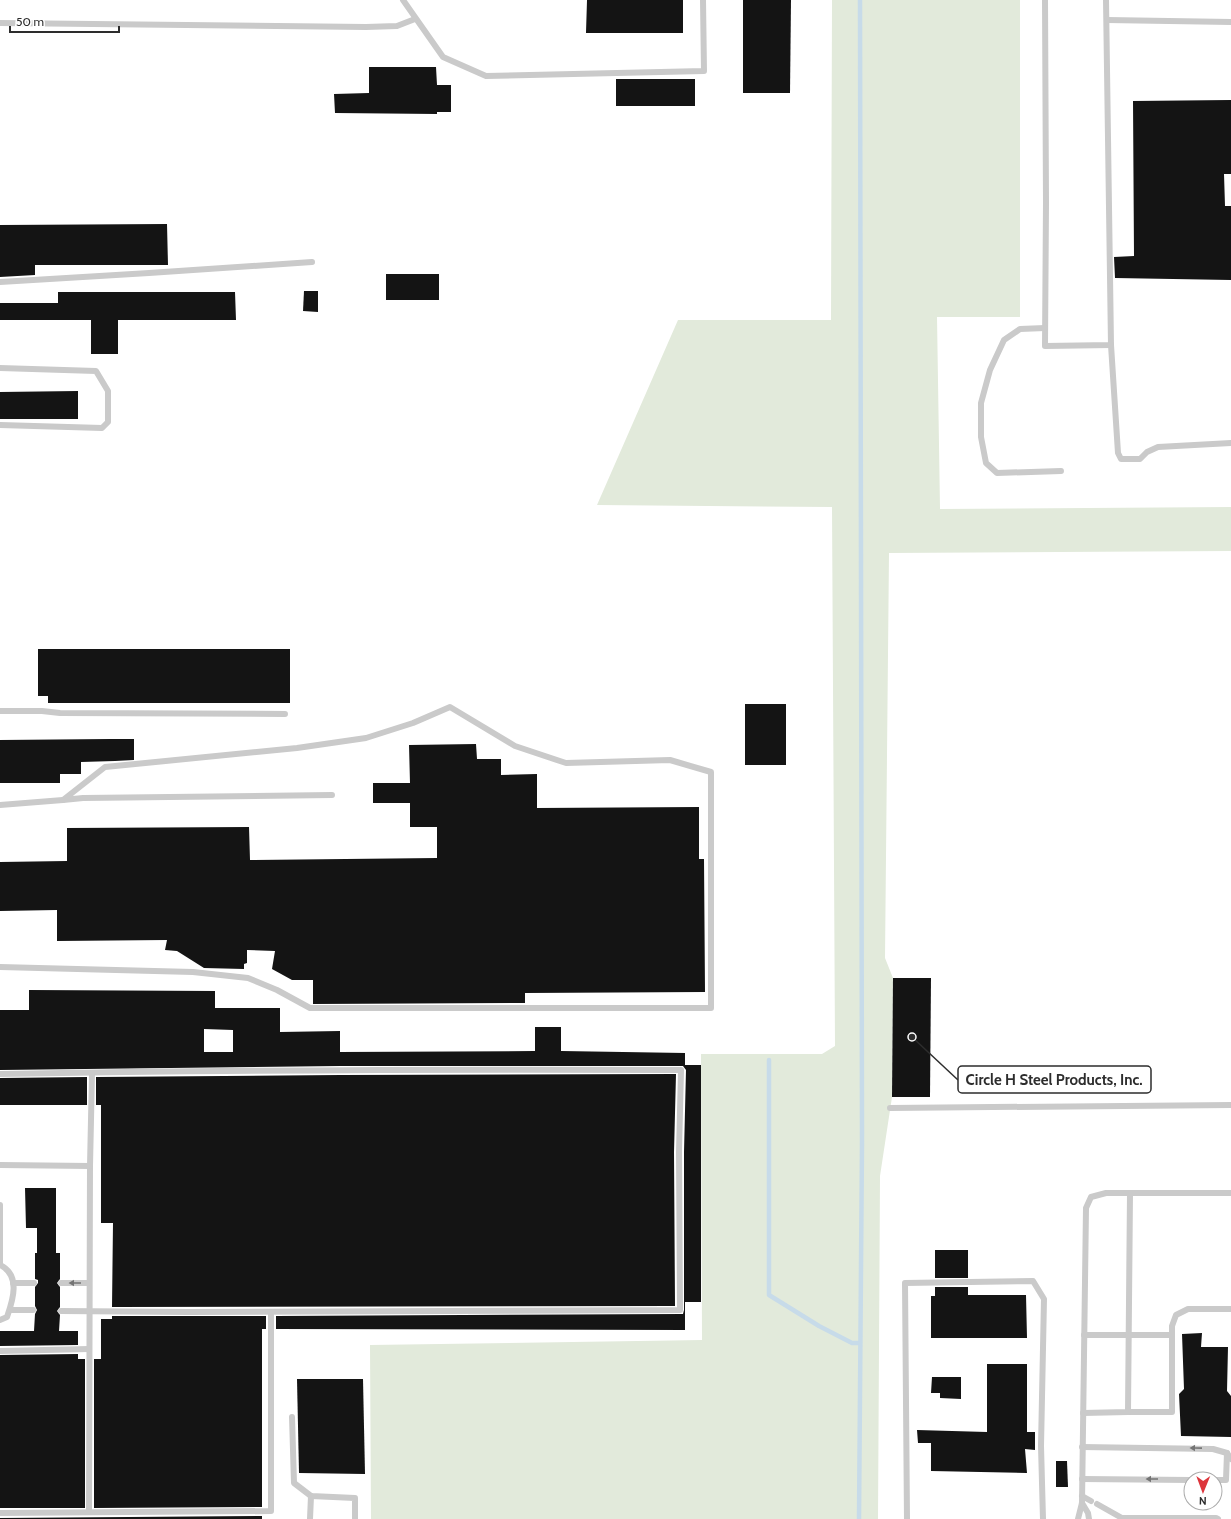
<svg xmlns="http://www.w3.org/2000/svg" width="1231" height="1519" font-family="Cabin,sans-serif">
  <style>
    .green { fill: #e2eadb }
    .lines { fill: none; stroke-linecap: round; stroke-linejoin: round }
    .stream { stroke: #c7dbe9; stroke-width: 4.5 }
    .building { fill: #141414; fill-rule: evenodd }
    .lane { stroke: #cacaca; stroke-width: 6 }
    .oneway { fill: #747474 }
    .leader { fill: none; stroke: #2d2d2d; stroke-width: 1.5 }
    .callout-dot { fill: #2d2d2d; stroke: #fff; stroke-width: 1.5 }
    .callout { fill: #fff; stroke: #2d2d2d; stroke-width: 1.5 }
    .callout-label { font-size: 15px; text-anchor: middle; font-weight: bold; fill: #2d2d2d }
  </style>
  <rect width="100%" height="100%" fill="#fff"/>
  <path class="green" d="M832,0h188v317h-83l3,192 291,-2v44l-342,2 -4,405 8,20 -1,119 -12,79 -2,343h-507l-1,-174 332,-5 -1,-286h121l13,-8 -3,-539 -235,-2 81,-185h153z"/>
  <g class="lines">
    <g class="stream">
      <path d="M769,1060v235l50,31 33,17h8"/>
      <path d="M859,1519l3,-377 -2,-1142"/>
    </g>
  </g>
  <g class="building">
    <path d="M587,0h96v33h-97z"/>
    <path d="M743,0h48l-1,93h-47z"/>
    <path d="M369,67h67l1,18h14v27h-14v2l-102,-1 -1,-19 35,-1z"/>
    <rect x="616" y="79" width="79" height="27"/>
    <path d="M1231,100v74h-7l1,32h6v74l-116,-2 -1,-21 20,-1 -1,-155z"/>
    <path d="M167,224l1,41h-133v10l-35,2v-52z"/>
    <rect x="386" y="274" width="53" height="26"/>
    <path d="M304,291h14v21l-15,-1z"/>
    <path d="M58,292h177l1,28h-118v34h-27v-34h-91v-17h58z"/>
    <path d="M78,391v28h-78v-27z"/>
    <path d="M38,649h252v54h-242v-7h-10z"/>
    <rect x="745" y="704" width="41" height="61"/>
    <path d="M110,739h24v21l-19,1 -34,1v12h-21v9h-60v-43z"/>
    <path d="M476,744l1,15h24v16l36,-1v34l162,-1v52h5l1,133 -180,1v10l-212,1v-24h-21l-20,-11 3,-18 -28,-1v13l-3,1v5l-40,-1 -27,-17 -12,-1 2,-10 -110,1v-31l-57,1v-49l67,-1v-33l182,-1 1,33 187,-2v-31h-27v-24h-37v-20h37l-1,-38z"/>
    <path d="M893,978h38l-1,119h-38z"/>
    <path d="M29,990l186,1v17h65v24l60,-1v21l195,-1v-24h26v24l124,2v12h16v237h-16v28l-409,-1v-13l407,-2 1,-4v-158l2,-82 -3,-4h-343l-340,4v-60h29zM204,1029l29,1v22h-29z"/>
    <path d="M676,1074l-2,78 1,154 -563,1 1,-84h-12v-118h-5v-28l245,-2z"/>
    <path d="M87,1077v28h-87v-27z"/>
    <path d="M25,1188h31v65h4v26l-3,4 3,4v20l-3,4 3,4 -1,16h19v14l-78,1v-15h34l1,-17 2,-4 -2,-4v-19l3,-4v-3l-3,-1v-26h2v-25h-11z"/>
    <rect x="935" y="1250" width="33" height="28"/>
    <path d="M935,1287h33v8h58l1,43h-96v-42h4z"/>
    <path d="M112,1316h154v13h-4v178l-168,1v-149h7v-40h11z"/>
    <path d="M1202,1333l-1,14h27l-1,44 4,5v41l-50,-1 -2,-42 5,-5 -2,-55z"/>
    <path d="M78,1354v5h7v149h-85v-153z"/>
    <path d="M987,1364h40v68h8v18l-10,-1 2,24 -96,-2v-28h-13l-1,-13 70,2z"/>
    <path d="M932,1377h29v22l-21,-1v-5h-9z"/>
    <path d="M297,1379h66l2,95 -66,-1z"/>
    <path d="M1056,1461h11l1,26h-12z"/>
    <path d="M262,1516v3h-262v-1z"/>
  </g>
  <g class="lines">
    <g class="lane">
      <path d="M403,0l40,57 43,19 218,-5 -1,-71"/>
      <path d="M1045,0l1,203 -1,143 66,-1 -5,-345"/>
      <path d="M1107,20l124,2"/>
      <path d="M0,23l366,4 31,-1 18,-7"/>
      <path d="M0,282l149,-9 163,-11"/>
      <path d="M1045,328l-25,1 -16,11 -14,30 -9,33v34l5,26 11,10 64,-2"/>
      <path d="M1111,345l7,108 3,6h19l7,-7 11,-5 73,-4"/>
      <path d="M0,368l96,3 12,20v31l-6,6 -102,-3"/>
      <path d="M0,711h42l18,2 225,1"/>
      <path d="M0,805l63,-5"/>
      <path d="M0,967l193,5 55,6 29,12 33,18h401v-236l-41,-12 -104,3 -51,-17 -65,-39 -37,16 -47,15 -69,10 -192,19 -42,33 20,-2 249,-3"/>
      <path d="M0,1074c227,-4 454,-5 681,-4l-2,82 1,158 -492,2 -127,-1"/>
      <path d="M890,1108l341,-3"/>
      <path d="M0,1165l90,1 -1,346"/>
      <path d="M90,1166l2,-93"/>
      <path d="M0,1205v60"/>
      <path d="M0,1265c21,10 13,35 7,52l-7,3"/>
      <path d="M13,1283h21"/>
      <path d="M61,1283h28"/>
      <path d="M10,1310h23"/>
      <path d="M1084,1335h88"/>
      <path d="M0,1351l89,-2"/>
      <path d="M1128,1412h44v-86l4,-11 12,-6h43"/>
      <path d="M1083,1413l45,-1 2,-219"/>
      <path d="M292,1417l2,66 17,13 44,2v21"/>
      <path d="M1082,1447l131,2 14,4 4,6"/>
      <path d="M1082,1479l109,1"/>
      <path d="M1215,1480h11l1,-27"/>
      <path d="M1082,1496l9,5"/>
      <path d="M1082,1503l6,10 1,6"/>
      <path d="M1097,1504l25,14h94l2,1"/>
      <path d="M0,1513l271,-2v-199"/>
      <path d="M310,1519l1,-23"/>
      <path d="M907,1519l-2,-236 128,-2 11,18 -3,147 2,73"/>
      <path d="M1078,1519l4,-16 4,-295 5,-11 15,-4h125"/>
    </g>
  </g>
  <defs><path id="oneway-solid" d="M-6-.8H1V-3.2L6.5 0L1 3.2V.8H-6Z"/></defs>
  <g class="oneway">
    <use href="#oneway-solid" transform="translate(75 1283) rotate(180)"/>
    <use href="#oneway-solid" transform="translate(1196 1448) rotate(-179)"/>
    <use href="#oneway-solid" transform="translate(1152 1479) rotate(-180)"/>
  </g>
  <path class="leader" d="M912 1037L958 1080"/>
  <circle class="callout-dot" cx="912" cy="1037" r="4"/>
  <rect class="callout" x="958" y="1066" width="193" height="27" rx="4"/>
  <g class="callout-label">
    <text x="1054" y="1085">Circle H Steel Products, Inc.</text>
  </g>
  <g transform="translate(1203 1491) rotate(181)"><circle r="19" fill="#ffffff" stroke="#ababab"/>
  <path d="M0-3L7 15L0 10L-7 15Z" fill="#dd353b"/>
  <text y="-6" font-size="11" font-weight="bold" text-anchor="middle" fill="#2d2d2d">N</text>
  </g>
  <path d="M10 26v6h109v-6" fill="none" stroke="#2d2d2d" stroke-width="2"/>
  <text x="16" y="26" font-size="12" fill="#2d2d2d" stroke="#ffffff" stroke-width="3" paint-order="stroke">50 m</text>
</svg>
